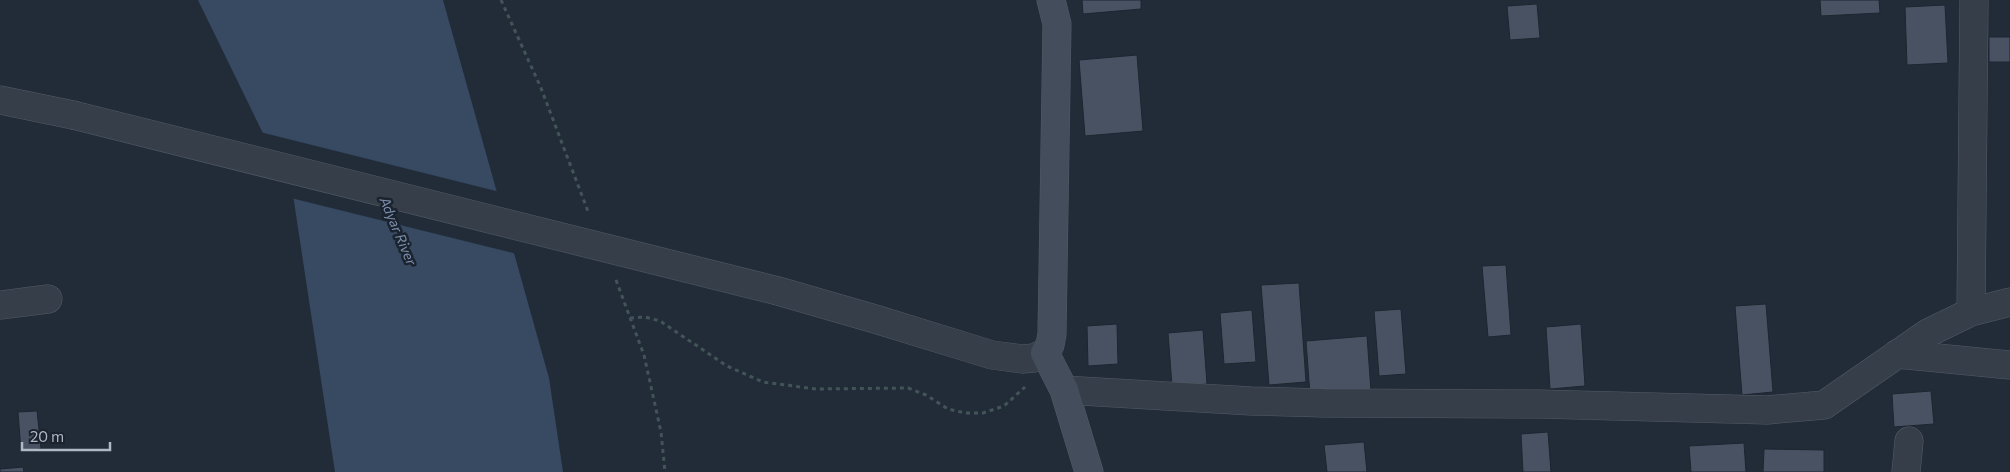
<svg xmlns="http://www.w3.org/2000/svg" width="2010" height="472" viewBox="0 0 2010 472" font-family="Commissioner,sans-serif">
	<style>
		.water { fill: #384962 }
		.pier { fill: #222c39 }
		.building { fill: #495263; stroke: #1d2530 }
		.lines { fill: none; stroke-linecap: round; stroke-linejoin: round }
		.street-casing { stroke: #545b67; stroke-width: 29 }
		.secondary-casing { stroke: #545b67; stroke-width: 29 }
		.path { stroke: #425457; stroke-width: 3; stroke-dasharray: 4 4; stroke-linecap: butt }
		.street { stroke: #363e49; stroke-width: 28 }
		.secondary { stroke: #444d5c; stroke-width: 28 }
		.street-bridge-casing { stroke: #545b67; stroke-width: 29; stroke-linecap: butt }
		.street-bridge { stroke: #363e49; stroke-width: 28 }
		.labels { text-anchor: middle; stroke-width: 5; stroke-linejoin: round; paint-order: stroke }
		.water-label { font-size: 14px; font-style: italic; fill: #7a8eac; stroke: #1b232e }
	</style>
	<rect width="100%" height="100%" fill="#222c39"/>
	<path class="water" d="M 198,0 L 443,0 L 549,378 L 563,472 L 335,472 L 293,195 Z"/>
	<path class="pier" d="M 260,132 L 500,192 L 517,254 L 291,198 Z"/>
	<path class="building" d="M 1082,0 L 1141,0 L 1141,9 L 1083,14 Z
		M 1820,0 L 1879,0 L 1880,13 L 1821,16 Z
		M 1537,4 L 1540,38 L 1510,40 L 1507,6 Z
		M 1945,5 L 1948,63 L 1907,65 L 1905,7 Z
		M 1989,37 L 2010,37 L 2010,62 L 1989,62 Z
		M 1137,55 L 1143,131 L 1085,136 L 1079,60 Z
		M 1506,265 L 1511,335 L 1488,337 L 1482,266 Z
		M 1299,283 L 1306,382 L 1269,385 L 1261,285 Z
		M 1766,304 L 1773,392 L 1742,395 L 1735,306 Z
		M 1401,309 L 1406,374 L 1379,376 L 1374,311 Z
		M 1252,310 L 1256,362 L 1224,364 L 1220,313 Z
		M 1117,324 L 1118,364 L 1088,366 L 1087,326 Z
		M 1581,324 L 1585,386 L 1550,389 L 1546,327 Z
		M 1203,330 L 1207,384 L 1172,386 L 1168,333 Z
		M 1367,336 L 1371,391 L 1310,395 L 1306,341 Z
		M 1931,391 L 1934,424 L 1894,427 L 1892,394 Z
		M 37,411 L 41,449 L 21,451 L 18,412 Z
		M 1548,432 L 1551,472 L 1523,472 L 1521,434 Z
		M 1364,442 L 1367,472 L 1327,472 L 1324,445 Z
		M 1744,443 L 1746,472 L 1691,472 L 1689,446 Z
		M 1764,449 L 1824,450 L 1824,472 L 1763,472 Z
		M 23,467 L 24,472 L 0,472 L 0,469 Z"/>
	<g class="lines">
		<defs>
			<path id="street" d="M 0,100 L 73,115
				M 778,291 L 875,319 L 992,355 L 1022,359 L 1034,358 L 1045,353
				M 0,305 L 48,299
				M 1971,312 L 1974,0
				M 1897,354 L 2010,365
				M 1064,390 L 1251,401 L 1324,403 L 1539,404 L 1767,410 L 1824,405 L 1928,333 L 1971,312 L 2010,302
				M 1906,472 L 1909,441"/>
			<path id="secondary" d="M 1051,0 L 1057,24 L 1052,334 L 1050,345 L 1045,353 L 1064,390 L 1089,472"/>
		</defs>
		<use href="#street" class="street-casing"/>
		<use href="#secondary" class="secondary-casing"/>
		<path class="path" d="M 501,0 L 541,88 L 589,214
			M 616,280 L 644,355 L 661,432 L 665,472
			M 630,318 L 645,317 L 660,321 L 727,366 L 763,382 L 816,389 L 908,388 L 926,395 L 948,409 L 965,413 L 983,413 L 1004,406 L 1025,387"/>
		<use href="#street" class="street"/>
		<use href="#secondary" class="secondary"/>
		<defs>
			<path id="street-bridge" d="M 73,115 L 778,291"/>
		</defs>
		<use href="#street-bridge" class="street-bridge-casing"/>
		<use href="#street-bridge" class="street-bridge"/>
	</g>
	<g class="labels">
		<g class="water-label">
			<text transform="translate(398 231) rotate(67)" y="5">Adyar River</text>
		</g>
	</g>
	<path d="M22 442v8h88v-8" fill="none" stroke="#b1b8c5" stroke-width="2.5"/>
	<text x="30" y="442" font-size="15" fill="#b1b8c5" stroke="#1b232e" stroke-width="4" paint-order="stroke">20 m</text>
</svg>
